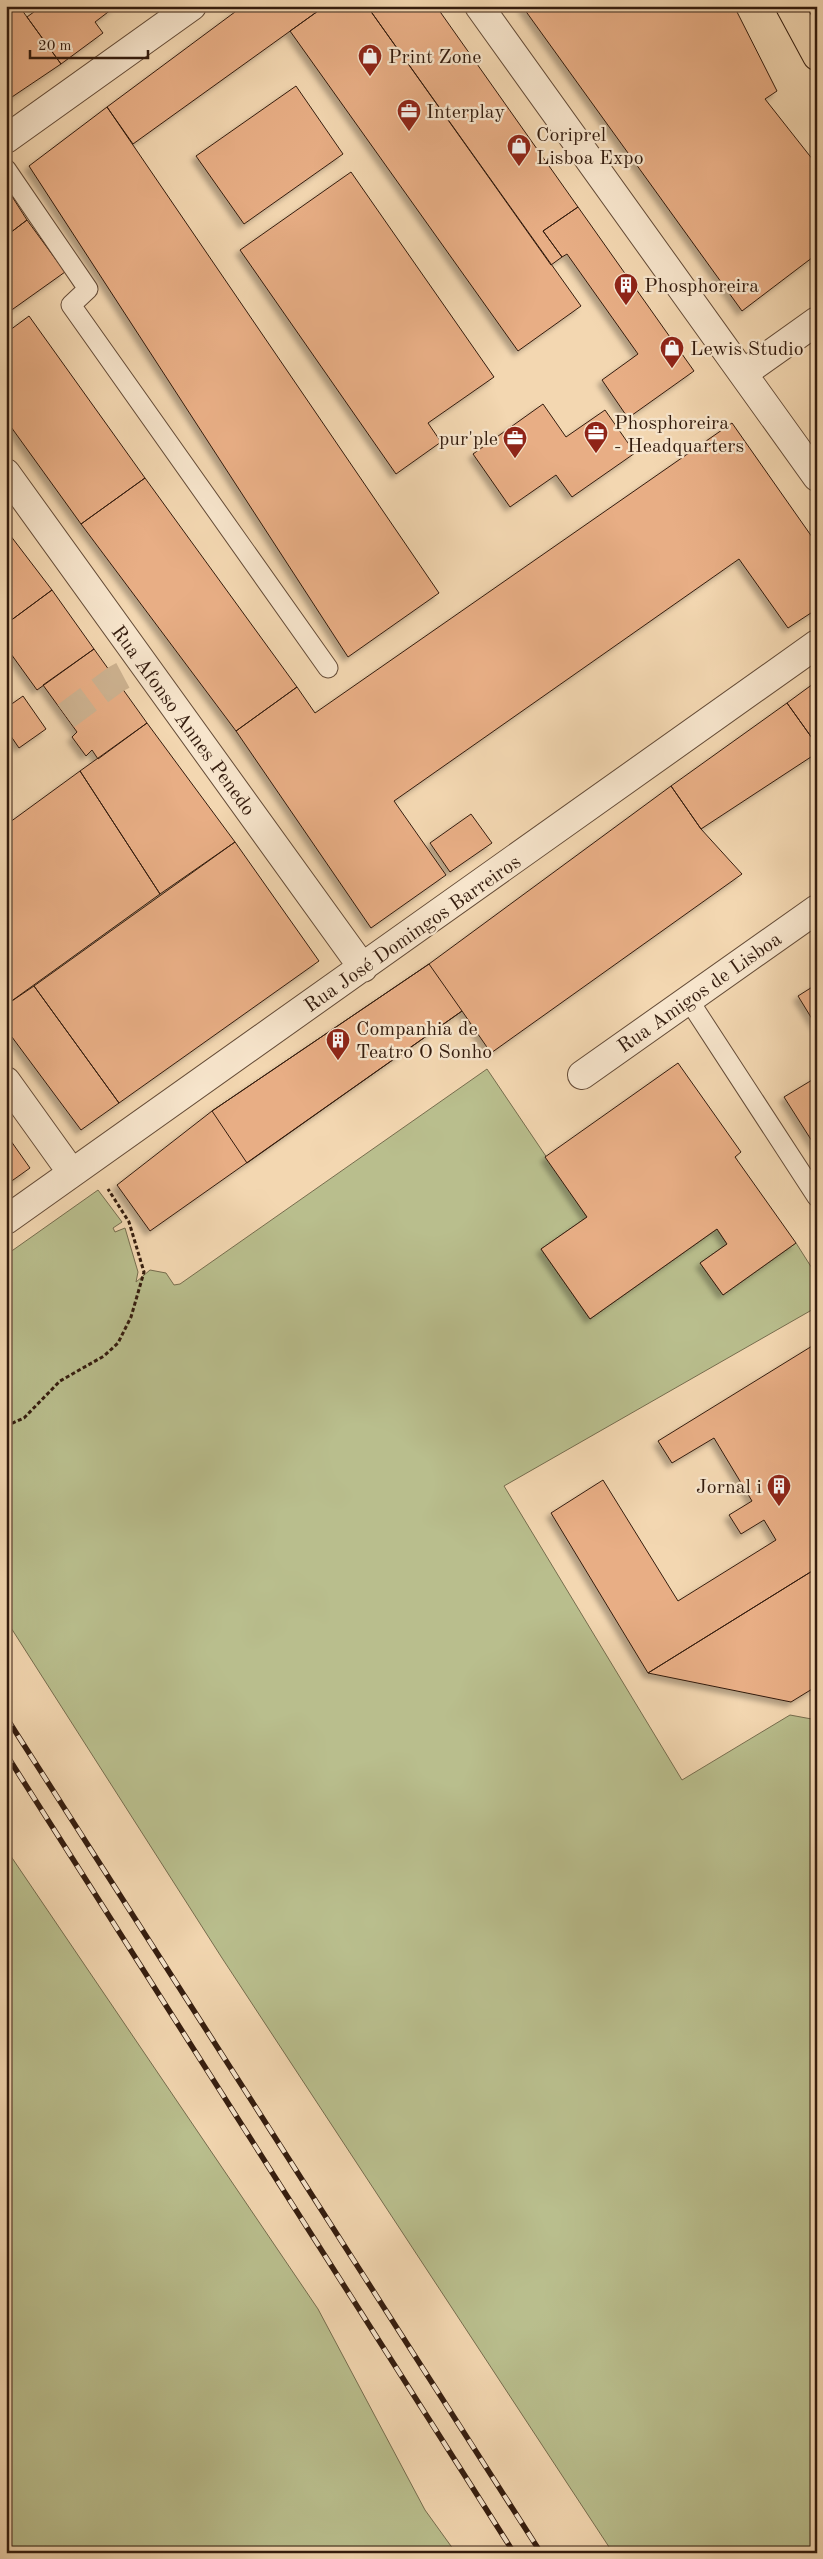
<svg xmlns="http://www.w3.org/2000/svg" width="823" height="2559" viewBox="0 0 823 2559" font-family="'Old Standard TT',serif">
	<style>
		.green { fill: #b9be8d; stroke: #766d4e }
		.building { fill: #e8ae85; stroke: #341c0e; filter: url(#shadow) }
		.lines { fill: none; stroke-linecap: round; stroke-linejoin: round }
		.street-tunnel { stroke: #cdb290; stroke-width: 28; stroke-dasharray: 28 14; stroke-linecap: butt }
		.lane-casing { stroke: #644b37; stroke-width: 21 }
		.street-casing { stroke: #644b37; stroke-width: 30 }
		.primary-casing { stroke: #341c0e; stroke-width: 30 }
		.path { stroke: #341c0e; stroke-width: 3; stroke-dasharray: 4 2.5; stroke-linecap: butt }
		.lane { stroke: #f7e5cc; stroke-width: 19 }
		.street { stroke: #f7e5cc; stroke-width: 28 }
		.primary { stroke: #f3d7b1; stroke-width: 28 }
		.rail-casing { stroke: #341c0e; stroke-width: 5.5 }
		.rail { stroke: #f7e5cc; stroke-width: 4; stroke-dasharray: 11; stroke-linecap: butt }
		.labels { text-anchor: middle; stroke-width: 4.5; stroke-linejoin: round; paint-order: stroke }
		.poi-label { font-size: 20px; fill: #341c0e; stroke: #f7e5cc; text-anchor: start }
		.street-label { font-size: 20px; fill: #341c0e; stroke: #f7e5cc }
	</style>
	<defs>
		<filter id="shadow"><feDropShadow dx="-4.5" dy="4.5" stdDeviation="2.5" flood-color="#0004"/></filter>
	</defs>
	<rect width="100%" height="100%" fill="#f3d7b1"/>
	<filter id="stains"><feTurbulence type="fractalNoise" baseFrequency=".004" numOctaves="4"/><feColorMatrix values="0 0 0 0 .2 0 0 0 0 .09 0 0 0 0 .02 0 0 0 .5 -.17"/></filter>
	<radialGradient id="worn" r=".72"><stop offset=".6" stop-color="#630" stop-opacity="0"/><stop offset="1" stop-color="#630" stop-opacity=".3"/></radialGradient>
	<path class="green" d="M 487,1069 L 587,1217 L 541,1249 L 590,1319 L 717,1229 L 727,1244 L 700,1263 L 723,1295 L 796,1243 L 817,1276 L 817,1307 L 504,1486 L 682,1780 L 790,1715 L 817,1720 L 817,2553 L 613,2553 L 222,1958 L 6,1620 L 6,1255 L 98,1190 L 122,1222 L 113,1228 L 115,1232 L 125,1228 L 138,1272 L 136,1282 L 150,1270 L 166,1273 L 174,1285 L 180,1284 Z
		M 6,1849 L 318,2309 L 425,2510 L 456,2553 L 6,2553 Z"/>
	<path class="building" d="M 19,6 L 61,64 L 6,101 L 6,14 Z
		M 42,6 L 116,6 L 95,22 L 103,33 L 61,64 L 27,17 Z
		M 243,6 L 325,6 L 133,144 L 107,107 Z
		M 325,6 L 367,6 L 581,306 L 518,351 L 290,31 Z
		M 367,6 L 436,6 L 578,207 L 543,231 L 562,257 L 551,265 Z
		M 522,6 L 734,6 L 777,91 L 765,99 L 817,165 L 817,254 L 742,311 Z
		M 296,86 L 343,154 L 244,224 L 196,156 Z
		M 107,107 L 439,593 L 348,657 L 29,166 Z
		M 351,172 L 494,377 L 428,423 L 441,442 L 396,474 L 240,250 Z
		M 6,187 L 27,220 L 6,236 Z
		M 578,207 L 694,371 L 628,418 L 602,380 L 638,354 L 567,254 L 562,257 L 543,231 Z
		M 27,220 L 65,272 L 6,314 L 6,236 Z
		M 29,316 L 145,478 L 81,524 L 6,420 L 6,333 Z
		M 543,404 L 566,437 L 605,410 L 635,453 L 572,497 L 556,475 L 510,507 L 473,454 Z
		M 732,423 L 817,544 L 817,609 L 788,628 L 739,559 L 394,801 L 446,875 L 371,928 L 236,731 L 297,687 L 315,713 Z
		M 145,478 L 297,687 L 236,731 L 81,524 Z
		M 10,535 L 52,590 L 6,624 L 6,537 Z
		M 52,590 L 94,649 L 37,690 L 6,647 L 6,624 Z
		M 94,649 L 147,723 L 98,759 L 92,750 L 86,756 L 72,737 L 77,732 L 43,685 Z
		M 817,681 L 817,745 L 787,703 Z
		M 23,696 L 46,729 L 19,748 L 6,729 L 6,708 Z
		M 787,703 L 817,745 L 817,753 L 701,829 L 671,786 Z
		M 147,723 L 235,842 L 160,894 L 80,771 Z
		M 80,771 L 160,894 L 6,1005 L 6,825 Z
		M 671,786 L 701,829 L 742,874 L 491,1053 L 462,1011 L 150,1231 L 117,1185 L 212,1111 L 429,964 Z
		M 471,814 L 492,843 L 450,872 L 430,843 Z
		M 235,842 L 319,961 L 119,1103 L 34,986 Z
		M 429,964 L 462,1011 L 247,1163 L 212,1111 Z
		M 817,984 L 817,1027 L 798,996 Z
		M 34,986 L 119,1103 L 81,1130 L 6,1029 L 6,1005 Z
		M 678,1063 L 741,1152 L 735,1157 L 796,1243 L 723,1295 L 700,1263 L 727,1244 L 717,1229 L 590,1319 L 541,1249 L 587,1217 L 545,1157 Z
		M 817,1077 L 817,1149 L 784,1097 Z
		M 6,1134 L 30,1168 L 6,1185 Z
		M 817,1343 L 817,1568 L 648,1673 L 551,1513 L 603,1480 L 678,1601 L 776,1540 L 764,1520 L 741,1534 L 729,1515 L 752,1501 L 714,1438 L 672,1463 L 658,1441 Z
		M 817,1568 L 817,1686 L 791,1702 L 648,1673 Z"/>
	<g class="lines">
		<path class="street-tunnel" d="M 66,716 L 116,679 L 144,664"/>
		<defs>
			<path id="lane" d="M 6,169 L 88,289 L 71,305 L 328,668
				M 688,999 L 817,1197"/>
			<path id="street" d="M 479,6 L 817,477
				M 6,139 L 192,6
				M 744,373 L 817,321
				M 6,473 L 363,968
				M 582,1075 L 817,909
				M 6,1081 L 72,1173
				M 6,1220 L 817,644"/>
			<path id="primary" d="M 790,6 L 817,56"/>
		</defs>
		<use href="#lane" class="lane-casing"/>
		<use href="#street" class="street-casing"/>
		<use href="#primary" class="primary-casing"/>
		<path class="path" d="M 6,1426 L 24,1418 L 60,1381 L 104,1356 L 118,1343 L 131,1317 L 144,1272 L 129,1222 L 108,1189"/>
		<use href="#lane" class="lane"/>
		<use href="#street" class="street"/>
		<use href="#primary" class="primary"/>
		<defs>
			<path id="rail" d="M 6,1717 L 541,2553
				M 6,1754 L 514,2553"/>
		</defs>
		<use href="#rail" class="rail-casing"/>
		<use href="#rail" class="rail"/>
	</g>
	<defs>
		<symbol id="shop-pin" viewBox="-11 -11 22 30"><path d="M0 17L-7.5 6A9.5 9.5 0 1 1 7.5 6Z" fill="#8f2418" stroke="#f7e5cc"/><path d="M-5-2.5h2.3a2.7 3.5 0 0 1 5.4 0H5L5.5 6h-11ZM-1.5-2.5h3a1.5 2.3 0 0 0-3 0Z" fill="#fff"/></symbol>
		<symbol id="office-pin" viewBox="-11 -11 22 30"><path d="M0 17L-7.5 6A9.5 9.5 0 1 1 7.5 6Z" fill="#8f2418" stroke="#f7e5cc"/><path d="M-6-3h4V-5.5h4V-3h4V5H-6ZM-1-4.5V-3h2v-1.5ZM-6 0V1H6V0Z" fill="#fff"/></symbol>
		<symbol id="building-pin" viewBox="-11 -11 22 30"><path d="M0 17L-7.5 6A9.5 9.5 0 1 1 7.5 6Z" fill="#8f2418" stroke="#f7e5cc"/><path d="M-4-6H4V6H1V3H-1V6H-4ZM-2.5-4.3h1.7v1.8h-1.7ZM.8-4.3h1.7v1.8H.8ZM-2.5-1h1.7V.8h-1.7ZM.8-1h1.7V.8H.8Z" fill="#fff"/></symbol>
	</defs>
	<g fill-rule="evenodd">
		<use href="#shop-pin" x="356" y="42" width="28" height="38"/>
		<use href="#office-pin" x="395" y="97" width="28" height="38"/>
		<use href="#shop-pin" x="505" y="132" width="28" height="38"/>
		<use href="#building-pin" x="612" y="271" width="28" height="38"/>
		<use href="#shop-pin" x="658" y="334" width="28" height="38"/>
		<use href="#office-pin" x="582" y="419" width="28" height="38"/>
		<use href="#office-pin" x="501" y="424" width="28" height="38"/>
		<use href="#building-pin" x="324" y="1026" width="28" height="38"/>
		<use href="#building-pin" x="765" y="1472" width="28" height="38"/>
	</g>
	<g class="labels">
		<g class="poi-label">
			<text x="388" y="63">Print Zone</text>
			<text x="426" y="118">Interplay</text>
			<text x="536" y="141">Coriprel<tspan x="536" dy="23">Lisboa Expo</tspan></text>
			<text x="644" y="292">Phosphoreira</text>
			<text x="690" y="355">Lewis Studio</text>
			<text x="614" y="429">Phosphoreira<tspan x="614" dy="23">- Headquarters</tspan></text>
			<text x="498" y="445" text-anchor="end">pur'ple</text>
			<text x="356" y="1035">Companhia de<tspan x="356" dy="23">Teatro O Sonho</tspan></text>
			<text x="762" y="1493" text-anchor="end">Jornal i</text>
		</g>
		<g class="street-label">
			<text transform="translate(184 720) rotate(54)" y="7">Rua Afonso Annes Penedo</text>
			<text transform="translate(412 933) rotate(-35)" y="7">Rua José Domingos Barreiros</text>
			<text transform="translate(699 992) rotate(-35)" y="7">Rua Amigos de Lisboa</text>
		</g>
	</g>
	<rect width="823" height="2559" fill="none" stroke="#f3d7b1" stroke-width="25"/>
	<rect x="8" y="8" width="808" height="2544" fill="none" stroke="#341c0e" stroke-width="2.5"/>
	<rect x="12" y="12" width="798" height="2534" fill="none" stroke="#341c0e"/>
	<path d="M30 50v8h118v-8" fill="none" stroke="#341c0e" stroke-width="2.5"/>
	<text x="38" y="50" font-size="15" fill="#341c0e" stroke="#f7e5cc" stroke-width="4" paint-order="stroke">20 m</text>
	<rect width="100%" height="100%" filter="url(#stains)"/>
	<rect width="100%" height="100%" fill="url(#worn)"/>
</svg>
